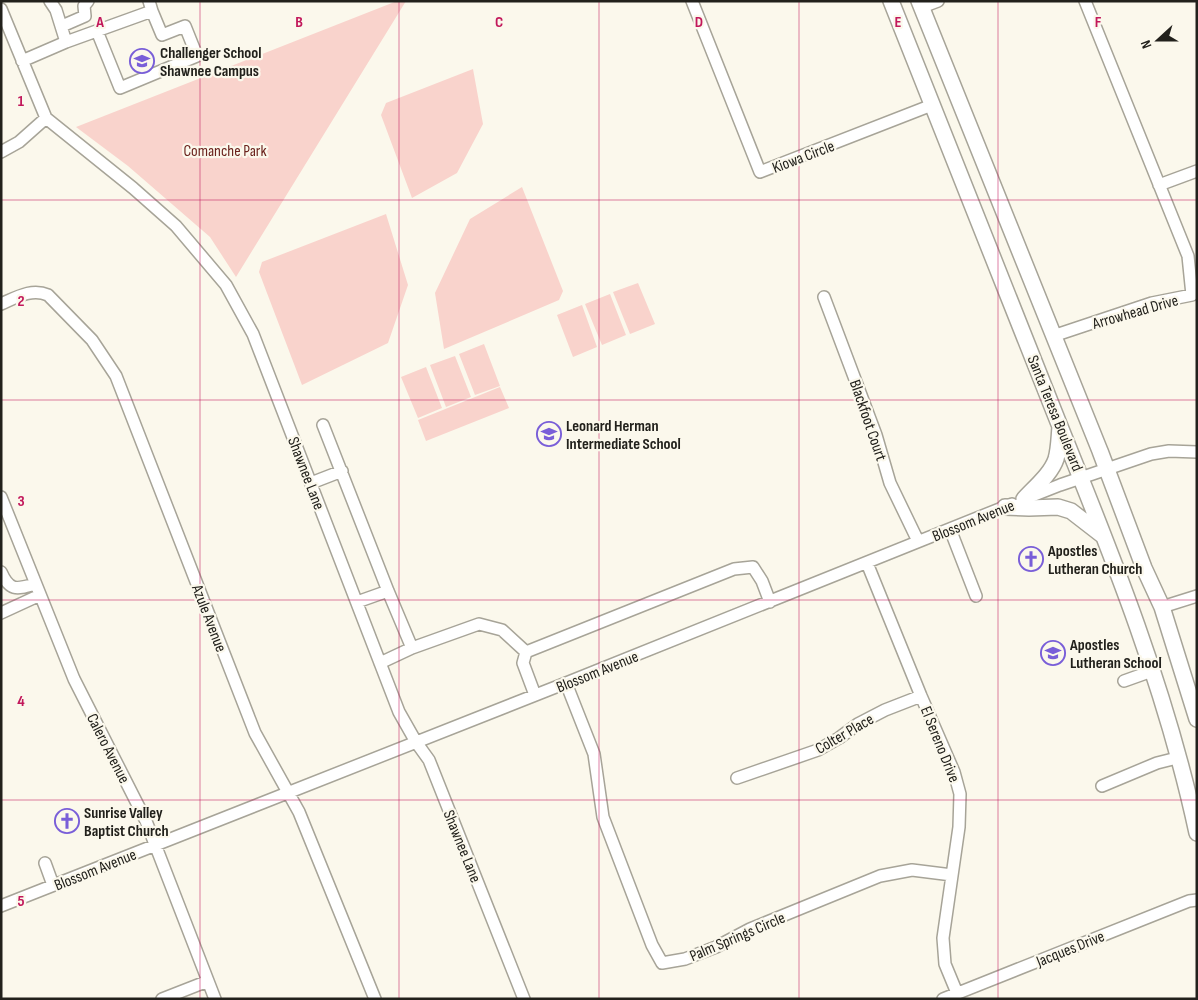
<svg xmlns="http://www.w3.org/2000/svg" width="1198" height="1000" viewBox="0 0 1198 1000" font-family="'Sofia Sans Condensed',sans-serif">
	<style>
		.green { fill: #f9d3cc }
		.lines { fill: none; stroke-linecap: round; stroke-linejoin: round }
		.minor-casing { stroke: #a7a498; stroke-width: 14 }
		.major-casing { stroke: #a7a498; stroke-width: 18 }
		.minor { stroke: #fff; stroke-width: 11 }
		.major { stroke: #fff; stroke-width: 15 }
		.grid { fill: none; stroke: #c2185b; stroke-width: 1; stroke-opacity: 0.55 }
		.labels { text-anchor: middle; stroke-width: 4.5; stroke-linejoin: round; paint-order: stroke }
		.poi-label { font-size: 16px; font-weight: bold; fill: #22211c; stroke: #fbf8ec; text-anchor: start }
		.park-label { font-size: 16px; fill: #6b231d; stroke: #fbf8ec }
		.street-label { font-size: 16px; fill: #22211c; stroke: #fbf8ec }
		.grid-label { font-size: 16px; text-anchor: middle; font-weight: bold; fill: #c2185b; stroke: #fbf8ec; stroke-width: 4.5; stroke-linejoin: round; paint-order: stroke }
	</style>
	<rect width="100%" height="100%" fill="#fbf8ec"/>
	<path class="green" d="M 397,1 L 406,1 L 236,277 L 210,237 L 128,166 L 76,127 Z
		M 473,69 L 483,124 L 457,173 L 412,198 L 381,115 L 386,103 Z
		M 522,187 L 563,291 L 559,300 L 444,349 L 435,293 L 470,219 Z
		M 386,214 L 408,285 L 388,343 L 302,385 L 259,272 L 262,262 Z
		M 638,283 L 655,324 L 630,334 L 613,292 Z
		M 610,294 L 626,335 L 602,345 L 585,304 Z
		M 582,305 L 597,347 L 573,357 L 557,315 Z
		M 484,344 L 500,386 L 475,395 L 459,354 Z
		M 455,356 L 471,397 L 446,407 L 430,365 Z
		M 426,367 L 442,408 L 418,418 L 401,377 Z
		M 500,387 L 509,408 L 426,441 L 418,420 Z"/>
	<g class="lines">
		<defs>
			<path id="minor" d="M 50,1 L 56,10 L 66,42
				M 692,1 L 760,172 L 932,105
				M 922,7 L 938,1
				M 1,9 L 46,118 L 133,188 L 176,226 L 226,285 L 253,334 L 399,712 L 416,742 L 429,760 L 524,999
				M 62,26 L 85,16 L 84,6 L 88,1
				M 97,31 L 120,88 L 197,56 L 185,26 L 162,35 L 152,11
				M 22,61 L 66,42 L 152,11 L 149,1
				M 1,152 L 19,142 L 46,118
				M 1159,185 L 1197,171
				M 824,297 L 876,435 L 890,483 L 918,541
				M 1,304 C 17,297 32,288 48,295 L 92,340 L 116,376 L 255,733 L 299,812 L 375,999
				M 1053,336 L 1152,303 L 1192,295 L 1188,256 L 1085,1
				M 323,425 L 388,591 L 412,648 L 479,624 L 502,630 L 526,652
				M 311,483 L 342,471
				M 1,497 L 74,679 L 146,821 L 215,999
				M 1027,498 L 1060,485 L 1151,454 L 1169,451 L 1197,452
				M 950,529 L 976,596
				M 867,563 L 921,696 L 954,772 L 960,794 L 959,827 L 943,938 L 945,964 L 957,993
				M 1,572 C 10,592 17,589 35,584
				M 357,602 L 388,591
				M 1162,607 L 1197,596
				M 1,613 L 40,595
				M 380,663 L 412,648
				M 1124,681 L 1152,671
				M 566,683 L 594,754 L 603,817 L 652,945 L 662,963 L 685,959 L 716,947 L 750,929 L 880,876 L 912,870 L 952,875
				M 535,695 L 523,663 L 526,652 L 734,569 L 753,567 L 762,581 L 770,602
				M 737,778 L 818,750 L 839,738 L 858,724 L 885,710 L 921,696
				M 1102,786 L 1157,763 L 1177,758
				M 45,863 L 53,885
				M 1,906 L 566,683 L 1012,504
				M 162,999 L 208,981
				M 943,999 L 1189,901 L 1197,900"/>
			<path id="major" d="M 891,1 C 947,142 1003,283 1059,424 C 1113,557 1167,692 1197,833
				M 919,1 L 1100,451 L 1144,568 L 1162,607 L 1197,719
				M 1024,499 C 1035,487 1051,474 1056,459 C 1059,449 1059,437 1060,427
				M 1005,507 L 1029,508 L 1058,507 L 1071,511 L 1102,535"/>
		</defs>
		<use href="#minor" class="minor-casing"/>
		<use href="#major" class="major-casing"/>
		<use href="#minor" class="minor"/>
		<use href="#major" class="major"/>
	</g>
	<path class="grid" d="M 200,1 L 200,999M 399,1 L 399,999M 599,1 L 599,999M 799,1 L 799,999M 998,1 L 998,999M 1,200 L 1197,200M 1,400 L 1197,400M 1,600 L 1197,600M 1,800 L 1197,800"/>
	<defs>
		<symbol id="school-ring" viewBox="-11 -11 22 22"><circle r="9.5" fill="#fbf8ec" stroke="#795ed8" stroke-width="1.5"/><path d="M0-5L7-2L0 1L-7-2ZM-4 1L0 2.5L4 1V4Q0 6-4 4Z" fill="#795ed8"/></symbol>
		<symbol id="church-ring" viewBox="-11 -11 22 22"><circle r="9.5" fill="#fbf8ec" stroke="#795ed8" stroke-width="1.5"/><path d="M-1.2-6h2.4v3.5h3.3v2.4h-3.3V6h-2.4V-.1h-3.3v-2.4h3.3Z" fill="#795ed8"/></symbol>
	</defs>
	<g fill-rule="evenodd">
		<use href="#school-ring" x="128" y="47" width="28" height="28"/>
		<use href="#school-ring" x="535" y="420" width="28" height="28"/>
		<use href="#church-ring" x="1017" y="545" width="28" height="28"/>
		<use href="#school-ring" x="1039" y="639" width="28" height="28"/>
		<use href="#church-ring" x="53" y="807" width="28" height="28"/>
	</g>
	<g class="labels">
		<g class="poi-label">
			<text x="160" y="58">Challenger School<tspan x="160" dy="18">Shawnee Campus</tspan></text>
			<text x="566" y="431">Leonard Herman<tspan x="566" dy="18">Intermediate School</tspan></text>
			<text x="1048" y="556">Apostles<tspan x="1048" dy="18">Lutheran Church</tspan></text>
			<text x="1070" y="650">Apostles<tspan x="1070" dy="18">Lutheran School</tspan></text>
			<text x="84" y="818">Sunrise Valley<tspan x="84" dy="18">Baptist Church</tspan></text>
		</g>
		<g class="park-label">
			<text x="225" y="156">Comanche Park</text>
		</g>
		<g class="street-label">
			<text transform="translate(803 156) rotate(-21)" y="6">Kiowa Circle</text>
			<text transform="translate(1135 311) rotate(-16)" y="6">Arrowhead Drive</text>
			<text transform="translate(1056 413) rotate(68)" y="6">Santa Teresa Boulevard</text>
			<text transform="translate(869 420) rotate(71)" y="6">Blackfoot Court</text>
			<text transform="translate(307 473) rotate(69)" y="6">Shawnee Lane</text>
			<text transform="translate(973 520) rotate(-22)" y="6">Blossom Avenue</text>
			<text transform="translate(210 618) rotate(69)" y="6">Azule Avenue</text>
			<text transform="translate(597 671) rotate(-22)" y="6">Blossom Avenue</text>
			<text transform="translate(844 733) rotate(-30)" y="6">Colter Place</text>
			<text transform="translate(941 744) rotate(68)" y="6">El Sereno Drive</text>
			<text transform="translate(109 748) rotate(63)" y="6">Calero Avenue</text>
			<text transform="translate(463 846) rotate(68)" y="6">Shawnee Lane</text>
			<text transform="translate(95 869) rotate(-22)" y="6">Blossom Avenue</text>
			<text transform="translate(737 936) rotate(-23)" y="6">Palm Springs Circle</text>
			<text transform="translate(1070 948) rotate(-22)" y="6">Jacques Drive</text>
		</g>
	</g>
	<g class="grid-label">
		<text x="100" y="27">A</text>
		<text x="299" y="27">B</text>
		<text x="499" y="27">C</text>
		<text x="699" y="27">D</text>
		<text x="898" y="27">E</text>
		<text x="1098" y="27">F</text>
		<text x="21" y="106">1</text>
		<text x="21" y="306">2</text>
		<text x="21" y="506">3</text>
		<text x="21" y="706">4</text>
		<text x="21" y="906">5</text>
	</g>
	<rect width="1198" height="1000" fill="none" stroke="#22211c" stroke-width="5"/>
	<g transform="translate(1158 40) rotate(249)" stroke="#fbf8ec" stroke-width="4" paint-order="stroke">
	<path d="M0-4L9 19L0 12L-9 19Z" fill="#22211c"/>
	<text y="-8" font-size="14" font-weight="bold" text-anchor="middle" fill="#22211c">N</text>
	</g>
</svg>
